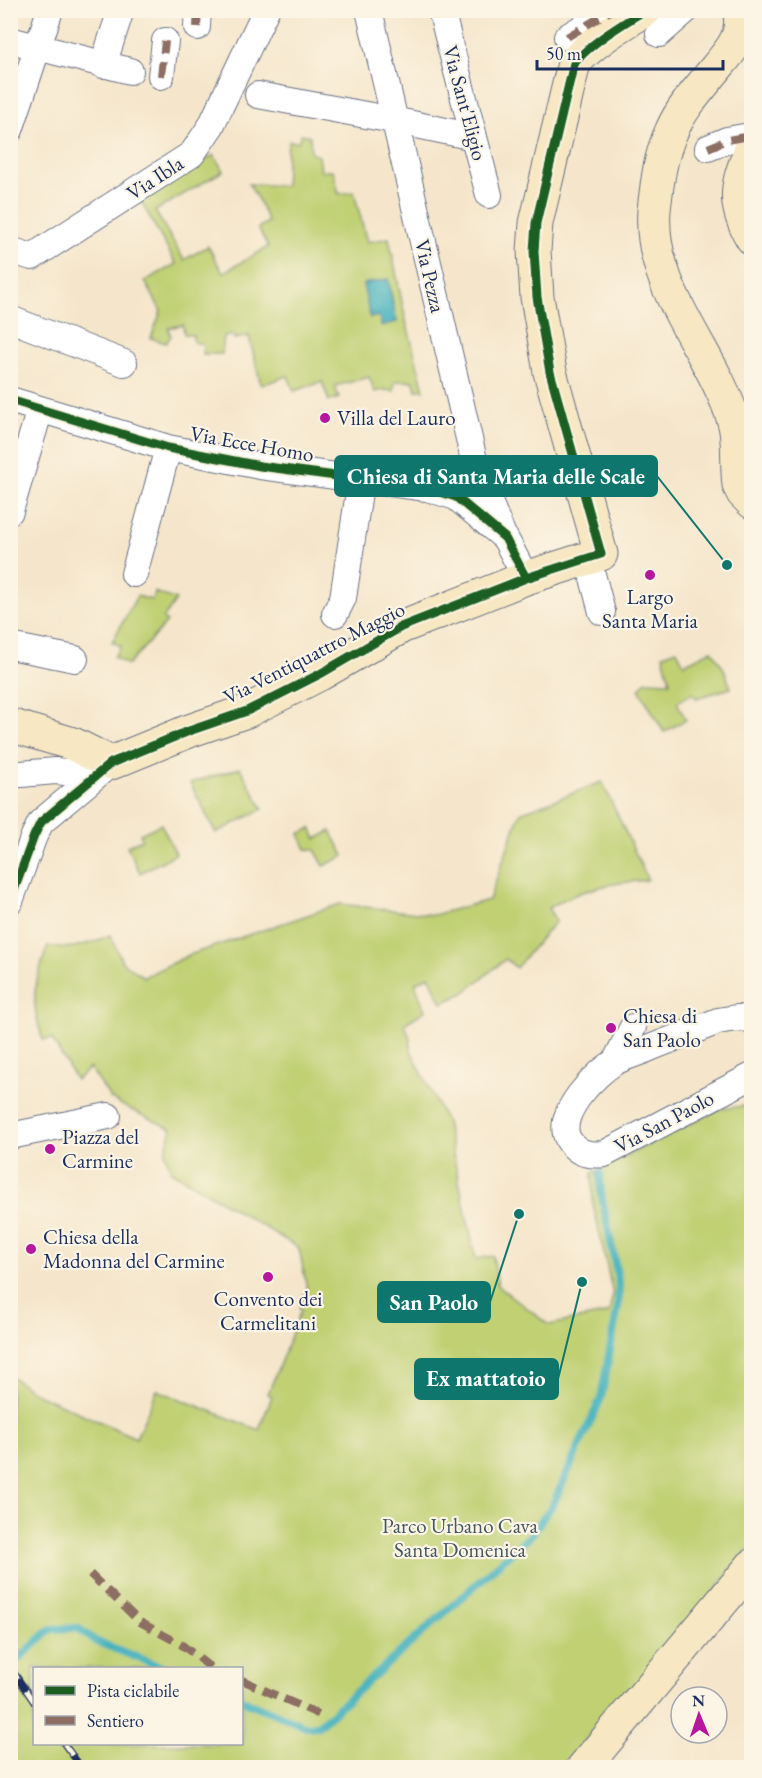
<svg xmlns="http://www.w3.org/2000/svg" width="762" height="1778" viewBox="0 0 762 1778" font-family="'EB Garamond',serif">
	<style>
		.green { fill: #c0d073; stroke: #6e8068; stroke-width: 1.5; fill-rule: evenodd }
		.water { fill: #41b0bb; stroke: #2e708c; stroke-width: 1.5 }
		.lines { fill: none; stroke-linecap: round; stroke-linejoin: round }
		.stream { stroke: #41b0bb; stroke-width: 8 }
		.street-casing { stroke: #676f84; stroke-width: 28 }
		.secondary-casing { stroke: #676f84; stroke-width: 35 }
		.street { stroke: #fff; stroke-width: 26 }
		.secondary { stroke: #f7e8c3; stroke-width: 33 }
		.rail-casing { stroke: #1b2f5e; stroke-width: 7 }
		.rail { stroke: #fcf5e5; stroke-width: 4.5; stroke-dasharray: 14; stroke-linecap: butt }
		.quiet { stroke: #8d6e63; stroke-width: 8; stroke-dasharray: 15 8; stroke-linecap: butt }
		.cycleway-casing { stroke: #fcf5e5; stroke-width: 13 }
		.cycleway { stroke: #1b5e20; stroke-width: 9 }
		.poi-dot { fill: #b5179e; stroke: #fcf5e5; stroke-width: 2 }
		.labels { text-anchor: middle; stroke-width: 4.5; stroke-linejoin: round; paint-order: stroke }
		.street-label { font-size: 21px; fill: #1b2f5e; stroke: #fcf5e5 }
		.poi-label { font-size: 21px; fill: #1b2f5e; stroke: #fcf5e5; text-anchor: start }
		.park-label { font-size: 21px; fill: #445763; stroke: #fcf5e5 }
		.leader { fill: none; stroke: #0f766e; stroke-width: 2 }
		.callout-dot { fill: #0f766e; stroke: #fcf5e5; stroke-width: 2 }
		.callout { fill: #0f766e; stroke: #0f766e; stroke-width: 2 }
		.callout-label { font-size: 22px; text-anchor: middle; font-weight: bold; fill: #fff }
	</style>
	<rect width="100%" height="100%" fill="#fcf5e5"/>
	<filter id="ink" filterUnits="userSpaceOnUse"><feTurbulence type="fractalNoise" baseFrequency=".0167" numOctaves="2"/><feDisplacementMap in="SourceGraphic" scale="12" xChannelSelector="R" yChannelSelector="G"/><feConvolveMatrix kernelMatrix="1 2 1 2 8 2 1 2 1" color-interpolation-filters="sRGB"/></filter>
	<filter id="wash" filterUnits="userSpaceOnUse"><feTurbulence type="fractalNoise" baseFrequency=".008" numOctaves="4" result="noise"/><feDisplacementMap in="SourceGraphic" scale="24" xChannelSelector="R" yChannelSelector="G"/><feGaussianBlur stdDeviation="1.35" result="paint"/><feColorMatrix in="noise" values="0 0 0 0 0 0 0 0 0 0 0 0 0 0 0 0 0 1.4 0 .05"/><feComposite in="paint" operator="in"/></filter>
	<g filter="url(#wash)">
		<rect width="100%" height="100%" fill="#f5e6cb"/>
		<path class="green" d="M 301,134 L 310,136 L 311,153 L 319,156 L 321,171 L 333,170 L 339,194 L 354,192 L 367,242 L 389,238 L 405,317 L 424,390 L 416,390 L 414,381 L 395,381 L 394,391 L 384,390 L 375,392 L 369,377 L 335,386 L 339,398 L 329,401 L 322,382 L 294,391 L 288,376 L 261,385 L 249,336 L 234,339 L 233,335 L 224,337 L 222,354 L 203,354 L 203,344 L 193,342 L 193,335 L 184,334 L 183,325 L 168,328 L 171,336 L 166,343 L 151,338 L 161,311 L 145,281 L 176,264 L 139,198 L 214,155 L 223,171 L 155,211 L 184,260 L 208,246 L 223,273 L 268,247 L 258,228 L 268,222 L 261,205 L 249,184 L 285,186 L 287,149 L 289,141 L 298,142 Z
			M 155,592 L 176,600 L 163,619 L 167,622 L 128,665 L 114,657 L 121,646 L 112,642 L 137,596 L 152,600 Z
			M 677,650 L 684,664 L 712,650 L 724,669 L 731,688 L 696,698 L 693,693 L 677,702 L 686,720 L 664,732 L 639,689 L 646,681 L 670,682 L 663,655 Z
			M 240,768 L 263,809 L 216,833 L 190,783 Z
			M 602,782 L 648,880 C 613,882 578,890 548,908 L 556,921 L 516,968 L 506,959 L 462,994 L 442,1003 L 429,976 L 415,983 L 425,1011 L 404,1024 L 410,1038 L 411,1051 L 446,1122 L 476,1259 L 493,1256 L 498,1286 L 549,1325 L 609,1313 L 613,1294 L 593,1204 L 592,1173 L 720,1109 L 751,1105 L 751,1546 L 659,1659 L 561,1767 L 11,1767 L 10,1376 L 35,1393 L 136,1438 L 157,1390 L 259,1430 L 272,1396 L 268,1394 L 301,1310 L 299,1308 L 307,1289 L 299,1248 L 171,1171 L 165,1152 L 172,1129 L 129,1109 L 111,1099 L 90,1068 L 76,1080 L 52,1039 L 43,1040 C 29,999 34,986 48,946 C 70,951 90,944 110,935 L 123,963 L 144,977 L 189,955 L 340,904 L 434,915 L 489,900 L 520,813 ZM 34,1668 L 242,1668 L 242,1744 L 34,1744 Z
			M 161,824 L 176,854 L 140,873 L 127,846 L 142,839 L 140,834 Z
			M 311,828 L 316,839 L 331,831 L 344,856 L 324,866 L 315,850 L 306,849 L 299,834 Z"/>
		<path class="water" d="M 388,279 L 397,322 L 381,326 L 379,316 L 370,318 L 363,284 Z"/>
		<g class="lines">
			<path class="stream" d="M 10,1662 L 16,1661 L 51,1629 L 78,1628 L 95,1641 L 164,1668
				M 242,1700 L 307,1727 L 318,1726 L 531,1535 L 553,1504 L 601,1398 L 618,1307 L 619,1284 L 601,1193 L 600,1173"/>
		</g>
	</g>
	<g filter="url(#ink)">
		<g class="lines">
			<defs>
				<path id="street" d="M 369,10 L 477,473 L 502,533
					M 441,10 L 489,195
					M 197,27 L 198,10
					M 659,34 L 686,10
					M 567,37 L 612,10
					M 10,40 L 130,71
					M 103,65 L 121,10
					M 161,76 L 165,41
					M 258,95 L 393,120 L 474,137
					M 10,130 L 50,10
					M 708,148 L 727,140 L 744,137
					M 10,250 L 32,257 L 192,154 L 211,126 L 266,10
					M 10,319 L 124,363
					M 10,400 L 168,448 L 260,466 L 427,488 L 456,497 L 505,538 L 526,578
					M 10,511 L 40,409
					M 588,559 L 602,612
					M 134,574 L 168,448
					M 335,614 L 343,598 L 361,479
					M 10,646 L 75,659
					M 10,775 L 55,771 L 95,775
					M 10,901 L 34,836 L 41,822 L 111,763
					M 752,1019 L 736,1018 L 718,1021 C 694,1031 669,1040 645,1050 C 635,1054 624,1057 615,1062 C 595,1074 555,1114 568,1139 C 576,1153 589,1156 604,1154 L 752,1076
					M 615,1062 L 633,1027
					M 10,1136 L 108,1116"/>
				<path id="secondary" d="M 739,10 C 741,17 741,26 739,33 C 736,46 725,57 717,67 C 701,87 682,107 672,130 C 660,155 657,184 654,210 C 648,289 712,350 734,421 C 740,441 736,464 739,485 L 743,493 L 752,502
					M 752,147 C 737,183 731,202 752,238
					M 10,725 L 73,744 L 111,763 L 189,731 L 247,711 L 320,674 L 401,627 L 526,578 L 601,554 L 550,372 L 537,297 L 534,251 L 536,223 L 574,63 C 593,41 620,26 645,10
					M 583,1768 L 752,1566"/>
			</defs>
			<use href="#street" class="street-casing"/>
			<use href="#secondary" class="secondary-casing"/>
			<use href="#street" class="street"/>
			<use href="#secondary" class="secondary"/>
			<defs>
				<path id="rail" d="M 10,1667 L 34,1702
					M 64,1744 L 82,1768"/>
			</defs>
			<use href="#rail" class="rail-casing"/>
			<use href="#rail" class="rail"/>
			<path class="quiet" d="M 197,27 L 198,10
				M 567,37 L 612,10
				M 161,76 L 165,41
				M 708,148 L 727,140 L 744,137
				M 90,1574 L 140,1622 L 182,1645 L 211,1668
				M 242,1680 L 320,1715"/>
			<defs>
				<path id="cycleway" d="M 10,400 L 168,448 L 260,466 L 427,488 L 456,497 L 505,538 L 526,578
					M 10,901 L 34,836 L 41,822 L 111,763 L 189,731 L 247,711 L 320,674 L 401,627 L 526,578 L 601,554 L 550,372 L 537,297 L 534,251 L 536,223 L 574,63 C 593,41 620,26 645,10"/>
			</defs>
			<use href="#cycleway" class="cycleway-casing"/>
			<use href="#cycleway" class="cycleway"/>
		</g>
	</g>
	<g class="poi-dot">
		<circle cx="325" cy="418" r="6"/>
		<circle cx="650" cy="575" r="6"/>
		<circle cx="611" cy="1028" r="6"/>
		<circle cx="50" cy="1149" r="6"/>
		<circle cx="31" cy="1249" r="6"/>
		<circle cx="268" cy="1277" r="6"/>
	</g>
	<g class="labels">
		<g class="street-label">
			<text transform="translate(465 103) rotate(75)" y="7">Via Sant'Eligio</text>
			<text transform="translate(155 178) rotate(-33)" y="7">Via Ibla</text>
			<text transform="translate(430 276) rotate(77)" y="7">Via Pezza</text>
			<text transform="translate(252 444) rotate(10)" y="7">Via Ecce Homo</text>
			<text transform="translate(314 653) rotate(-27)" y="7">Via Ventiquattro Maggio</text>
			<text transform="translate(664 1122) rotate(-28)" y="7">Via San Paolo</text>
		</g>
		<g class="poi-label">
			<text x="337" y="425">Villa del Lauro</text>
			<text x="650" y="604" text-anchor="middle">Largo<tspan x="650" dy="24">Santa Maria</tspan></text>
			<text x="623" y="1023">Chiesa di<tspan x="623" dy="24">San Paolo</tspan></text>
			<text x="62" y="1144">Piazza del<tspan x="62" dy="24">Carmine</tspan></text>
			<text x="43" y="1244">Chiesa della<tspan x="43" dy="24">Madonna del Carmine</tspan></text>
			<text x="268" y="1306" text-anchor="middle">Convento dei<tspan x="268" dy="24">Carmelitani</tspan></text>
		</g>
		<g class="park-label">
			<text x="460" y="1533">Parco Urbano Cava<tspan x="460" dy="24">Santa Domenica</tspan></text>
		</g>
	</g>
	<path class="leader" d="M727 565L657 476M519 1214L490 1302M582 1282L558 1379"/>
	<g class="callout-dot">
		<circle cx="727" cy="565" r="6"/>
		<circle cx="519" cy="1214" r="6"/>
		<circle cx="582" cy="1282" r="6"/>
	</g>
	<g class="callout">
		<rect x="335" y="456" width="322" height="40" rx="6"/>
		<rect x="378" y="1282" width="112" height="40" rx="6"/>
		<rect x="415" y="1359" width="143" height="40" rx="6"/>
	</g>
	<g class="callout-label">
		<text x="496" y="484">Chiesa di Santa Maria delle Scale</text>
		<text x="434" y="1310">San Paolo</text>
		<text x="486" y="1386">Ex mattatoio</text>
	</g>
	<rect width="762" height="1778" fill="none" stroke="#fcf5e5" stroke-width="36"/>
	<rect x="33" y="1667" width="210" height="78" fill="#fcf5e5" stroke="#a2a6af" stroke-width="1.5"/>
	<rect x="45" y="1686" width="30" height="9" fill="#1b5e20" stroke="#a2a6af" stroke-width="1.5"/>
	<text x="87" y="1697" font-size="18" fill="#1b2f5e">Pista ciclabile</text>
	<rect x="45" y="1716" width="30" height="9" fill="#8d6e63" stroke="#a2a6af" stroke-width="1.5"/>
	<text x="87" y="1727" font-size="18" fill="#1b2f5e">Sentiero</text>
	<g transform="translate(699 1715) rotate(358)"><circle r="28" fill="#fcf5e5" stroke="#a2a6af" stroke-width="1.5"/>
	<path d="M0-4.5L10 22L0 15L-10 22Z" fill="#b5179e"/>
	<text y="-9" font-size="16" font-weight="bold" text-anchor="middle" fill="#1b2f5e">N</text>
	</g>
	<path d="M537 60v9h186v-9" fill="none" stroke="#1b2f5e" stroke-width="3"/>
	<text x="546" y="60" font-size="18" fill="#1b2f5e" stroke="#fcf5e5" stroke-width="4.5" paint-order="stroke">50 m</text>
</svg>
